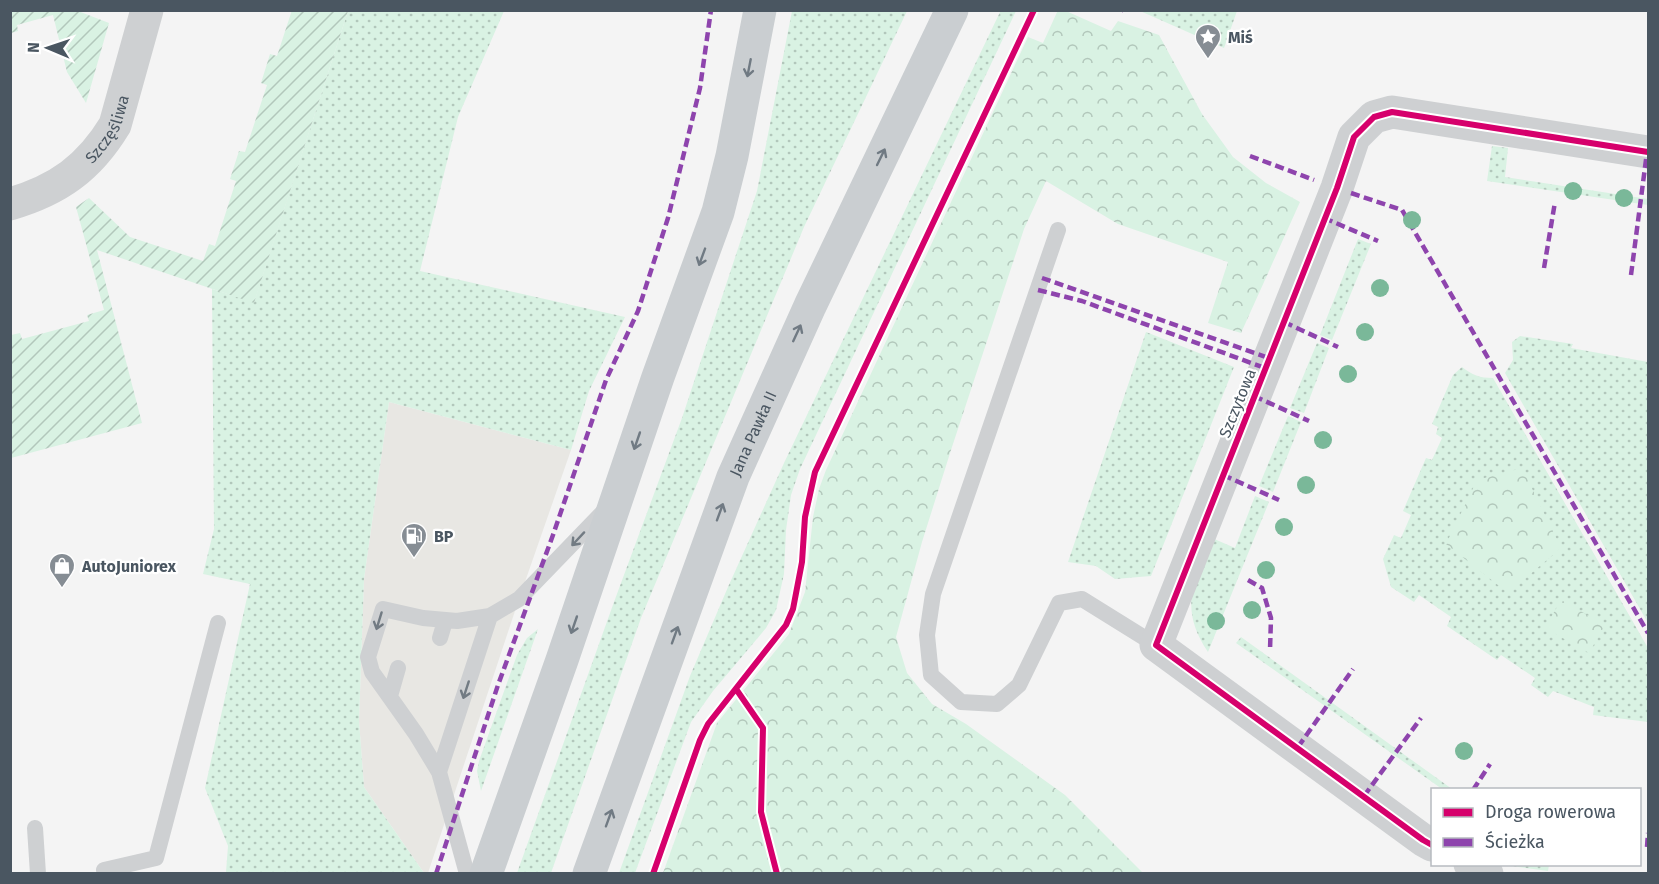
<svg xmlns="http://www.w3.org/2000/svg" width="1659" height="884" viewBox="0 0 1659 884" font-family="'Fira Sans',sans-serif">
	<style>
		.commercial { fill: #e8e7e3 }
		.grass { fill: url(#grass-dots) }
		.forest { fill: url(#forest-crowns) }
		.garden { fill: url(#garden-furrows) }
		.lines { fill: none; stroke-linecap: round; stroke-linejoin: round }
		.service { stroke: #ced0d2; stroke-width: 16 }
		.minor { stroke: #ced0d2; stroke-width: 33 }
		.primary { stroke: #caced1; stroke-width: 33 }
		.quiet { stroke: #8e44ad; stroke-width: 4.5; stroke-dasharray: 9 4.5; stroke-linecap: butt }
		.cycleway-casing { stroke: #fff; stroke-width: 10 }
		.cycleway { stroke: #d6006c; stroke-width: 6 }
		.tree { fill: #7ab899 }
		.oneway { stroke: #707a83 }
		.oneway2 { stroke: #727b83 }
		.labels { text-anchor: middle; stroke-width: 4.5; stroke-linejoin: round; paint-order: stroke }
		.poi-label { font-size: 16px; font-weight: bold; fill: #4a5661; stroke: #fff; text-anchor: start }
		.street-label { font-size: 16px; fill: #4a5661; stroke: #fff }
	</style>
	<defs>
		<pattern id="grass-dots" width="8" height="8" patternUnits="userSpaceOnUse" patternTransform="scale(1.5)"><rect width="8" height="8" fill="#d9f2e3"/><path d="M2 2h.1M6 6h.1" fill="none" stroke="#b2c7bb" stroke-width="1.8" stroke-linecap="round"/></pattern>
		<pattern id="forest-crowns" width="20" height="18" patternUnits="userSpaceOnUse" patternTransform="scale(1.5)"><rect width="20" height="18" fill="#d9f2e3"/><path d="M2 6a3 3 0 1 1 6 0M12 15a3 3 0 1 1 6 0" fill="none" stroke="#b2c7bb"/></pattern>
		<pattern id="garden-furrows" width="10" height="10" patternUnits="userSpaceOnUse" patternTransform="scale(1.5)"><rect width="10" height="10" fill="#d9f2e3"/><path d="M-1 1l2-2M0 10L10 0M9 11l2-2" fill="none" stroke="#b2c7bb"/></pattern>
	</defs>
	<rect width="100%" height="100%" fill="#f4f4f4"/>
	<path class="commercial" d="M 389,402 L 571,450 L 519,599 L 428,873 L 424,873 L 364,787 L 359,721 L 364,579 Z"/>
	<path class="grass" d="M 1001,10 L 1016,11 L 800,469 L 791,495 L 786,530 L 784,574 L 776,610 L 766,628 L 713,691 L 691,722 L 635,873 L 619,873 L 690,676 L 728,587 L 784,463 Z
		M 348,11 L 504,11 L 458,117 L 420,271 L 625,317 L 589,391 L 571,450 L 389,402 L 364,579 L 359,721 L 364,787 L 424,873 L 224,873 L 226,872 L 228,846 L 205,788 L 250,584 L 203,574 L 214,529 L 212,289 L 254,302 Z
		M 792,11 L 907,11 L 804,227 L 641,618 L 551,873 L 517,873 L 614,602 L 682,418 L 757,191 Z
		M 1140,11 L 1237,11 L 1224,48 Z
		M 1492,146 L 1508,148 L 1505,177 L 1648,199 L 1648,205 L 1487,181 Z
		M 1358,239 L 1371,244 L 1332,340 L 1320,335 Z
		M 1146,332 L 1234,367 L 1151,576 L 1115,579 L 1096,566 L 1068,562 Z
		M 1520,336 L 1573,344 L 1571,348 L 1648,362 L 1648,623 L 1505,373 L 1513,360 L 1512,342 Z
		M 1317,343 L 1329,348 L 1304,413 L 1290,408 Z
		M 1462,367 C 1472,375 1480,378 1493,378 L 1648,648 L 1648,722 L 1593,715 L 1594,707 L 1553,691 L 1548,697 L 1531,685 L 1535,678 L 1501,655 L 1497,660 L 1447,626 L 1451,617 L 1419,595 L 1414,602 L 1391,587 L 1383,559 L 1394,535 L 1401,538 L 1411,515 L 1403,511 L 1426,458 L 1432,460 L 1442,438 L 1436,434 L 1438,427 L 1432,424 L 1453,375 Z
		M 1288,416 L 1301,422 L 1273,492 L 1259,486 Z
		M 1255,496 L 1269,502 L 1208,652 C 1178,607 1194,583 1212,538 L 1235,548 Z
		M 538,629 L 481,791 L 477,771 L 479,761 L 517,655 L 527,638 Z
		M 1241,637 L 1452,789 L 1442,789 L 1236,643 Z
		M 1504,865 L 1549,865 L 1548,871 Z"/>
	<path class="forest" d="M 1058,10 L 1066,11 L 1111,31 L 1118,21 L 1159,35 L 1202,114 L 1233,157 L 1266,183 L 1300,202 L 1241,333 L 1208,323 L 1228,262 L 1118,224 L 1046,181 L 1024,229 L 951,450 L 922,542 L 896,637 L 907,673 L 932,704 L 966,724 L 1065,795 L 1143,873 L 663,873 L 717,723 L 789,634 L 805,592 L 813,517 L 819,489 L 826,470 L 1028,37 L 1043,43 Z
		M 1522,468 L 1561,548 L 1508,593 L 1446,544 L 1477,480 Z
		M 1561,600 L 1605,625 L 1589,653 L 1545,628 Z"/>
	<path class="garden" d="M 11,10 L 78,11 L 109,23 L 86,103 L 67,72 L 53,15 L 17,25 L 18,31 L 11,33 Z
		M 292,10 L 348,11 L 254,303 L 97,250 L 142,423 L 11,458 L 11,335 L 20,333 L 22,339 L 89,321 L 87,315 L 104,310 L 76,207 L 89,198 L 130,237 L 203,261 L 209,244 L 215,246 L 236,181 L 230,179 L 239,151 L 245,152 L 267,85 L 261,83 L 270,54 L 277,56 Z"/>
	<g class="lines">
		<path class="service" d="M 1058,230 L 933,594 L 927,635 L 931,675 L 961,702 L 997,704 L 1019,685 L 1059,603 L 1082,599 L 1156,645
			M 440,638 L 445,621
			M 390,696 L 398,668
			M 439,772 L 416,734 L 372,672 L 368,657 L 383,609 L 423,618 L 457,621 L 490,616
			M 35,828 L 38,874
			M 104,870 L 156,858 L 218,623
			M 467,874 L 439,772 L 490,616 L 519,599 L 605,510"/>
		<g class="minor">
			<path id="s1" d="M 10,204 C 58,190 89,168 115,125 L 147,10"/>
			<path d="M 1432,845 L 1423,840 L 1156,645 L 1337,188 L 1354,137 L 1374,117 L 1392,112 L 1648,152"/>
			<path d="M 1470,864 L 1487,874"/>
		</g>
		<g class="primary">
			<path d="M 486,874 L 562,660 L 658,377 L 718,212 L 732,156 L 760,10"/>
			<path id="s2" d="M 589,874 L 733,477 L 810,306 L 952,10"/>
		</g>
		<path class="quiet" d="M 1123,10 L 1124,11
			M 1250,156 L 1314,180
			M 1351,193 L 1402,210 L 1648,633
			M 1324,218 L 1378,241
			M 1544,268 L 1555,202
			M 1631,275 L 1647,152
			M 1042,278 L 1269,358
			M 1038,290 L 1082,301 L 1265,368
			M 1284,322 L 1338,347
			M 1254,396 L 1309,421
			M 1223,475 L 1279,500
			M 1248,580 L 1262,588 L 1271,618 L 1270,650
			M 1298,747 L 1353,669
			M 1473,790 L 1490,764
			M 1364,796 L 1421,718
			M 1647,847 L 1648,833
			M 436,874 L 498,685 L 553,535 L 606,380 L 638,311 L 668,218 L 700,88 L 711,10"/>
		<defs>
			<path id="cycleway" d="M 736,689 L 763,728 L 761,812 L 777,874
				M 1432,845 L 1423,840 L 1156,645 L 1337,188 L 1354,137 L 1374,117 L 1392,112 L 1648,152
				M 653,874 L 700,740 L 708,724 L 786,625 L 793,609 L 802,562 L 805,517 L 815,472 L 1034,10"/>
		</defs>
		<use href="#cycleway" class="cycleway-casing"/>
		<use href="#cycleway" class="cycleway"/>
	</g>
	<g class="tree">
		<circle cx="1573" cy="191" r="9"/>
		<circle cx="1624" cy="198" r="9"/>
		<circle cx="1412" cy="220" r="9"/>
		<circle cx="1380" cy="288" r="9"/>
		<circle cx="1365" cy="332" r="9"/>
		<circle cx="1348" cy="374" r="9"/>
		<circle cx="1323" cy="440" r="9"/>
		<circle cx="1306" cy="485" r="9"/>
		<circle cx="1284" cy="527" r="9"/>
		<circle cx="1266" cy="570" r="9"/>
		<circle cx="1252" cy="610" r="9"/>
		<circle cx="1216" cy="621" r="9"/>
		<circle cx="1464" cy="751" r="9"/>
	</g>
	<defs><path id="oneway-shaft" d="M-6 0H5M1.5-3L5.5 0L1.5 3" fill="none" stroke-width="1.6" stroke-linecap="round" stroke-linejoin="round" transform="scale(1.5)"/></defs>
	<g class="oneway">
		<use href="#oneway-shaft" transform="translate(749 68) rotate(101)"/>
		<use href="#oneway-shaft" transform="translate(881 157) rotate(-64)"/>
		<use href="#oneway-shaft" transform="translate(702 257) rotate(110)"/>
		<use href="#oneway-shaft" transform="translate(797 333) rotate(-65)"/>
		<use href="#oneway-shaft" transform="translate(637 441) rotate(109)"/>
		<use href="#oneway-shaft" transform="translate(720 512) rotate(-70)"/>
		<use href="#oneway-shaft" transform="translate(574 625) rotate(109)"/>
		<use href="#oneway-shaft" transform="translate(675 635) rotate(-70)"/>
		<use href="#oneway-shaft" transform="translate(609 818) rotate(-70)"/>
	</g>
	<g class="oneway2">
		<use href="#oneway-shaft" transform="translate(578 539) rotate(133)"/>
		<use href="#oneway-shaft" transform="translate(379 621) rotate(107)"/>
		<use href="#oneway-shaft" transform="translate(466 690) rotate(108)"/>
	</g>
	<defs>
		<symbol id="sight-pin" viewBox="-11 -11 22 30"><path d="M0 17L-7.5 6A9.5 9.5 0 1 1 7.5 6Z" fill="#868d94" stroke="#fff"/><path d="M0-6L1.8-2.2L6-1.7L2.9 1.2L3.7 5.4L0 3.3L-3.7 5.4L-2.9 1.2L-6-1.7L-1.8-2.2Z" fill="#fff"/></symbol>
		<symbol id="fuel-pin" viewBox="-11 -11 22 30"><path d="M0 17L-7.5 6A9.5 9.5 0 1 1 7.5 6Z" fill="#868d94" stroke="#fff"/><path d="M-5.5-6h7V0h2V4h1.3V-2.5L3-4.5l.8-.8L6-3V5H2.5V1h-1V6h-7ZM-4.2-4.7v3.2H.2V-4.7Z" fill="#fff"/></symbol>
		<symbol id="shop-pin" viewBox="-11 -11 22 30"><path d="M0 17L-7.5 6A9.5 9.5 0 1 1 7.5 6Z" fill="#868d94" stroke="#fff"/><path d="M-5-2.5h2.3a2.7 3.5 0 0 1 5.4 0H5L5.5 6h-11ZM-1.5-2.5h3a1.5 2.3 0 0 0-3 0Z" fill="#fff"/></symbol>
	</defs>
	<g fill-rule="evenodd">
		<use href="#sight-pin" x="1193" y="22" width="30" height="40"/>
		<use href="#fuel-pin" x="399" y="521" width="30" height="40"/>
		<use href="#shop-pin" x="47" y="551" width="30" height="40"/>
	</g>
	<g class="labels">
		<g class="poi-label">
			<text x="1228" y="43">Miś</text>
			<text x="434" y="542">BP</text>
			<text x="82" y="572">AutoJuniorex</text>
		</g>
		<g class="street-label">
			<text dy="6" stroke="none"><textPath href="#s1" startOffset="128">Szczęśliwa</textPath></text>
			<text transform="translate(1237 403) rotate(-68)" y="6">Szczytowa</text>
			<text dy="6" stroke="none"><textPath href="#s2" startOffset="470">Jana Pawła II</textPath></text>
		</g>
	</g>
	<rect width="1659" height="884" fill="none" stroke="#4a5661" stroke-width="24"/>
	<rect x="1431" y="788" width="210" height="78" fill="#ffffff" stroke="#b7bbc0" stroke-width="1.5"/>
	<rect x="1443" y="808" width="30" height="9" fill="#d6006c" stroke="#b7bbc0" stroke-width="1.5"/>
	<text x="1485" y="818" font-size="18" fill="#4a5661">Droga rowerowa</text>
	<rect x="1443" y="838" width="30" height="9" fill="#8e44ad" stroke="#b7bbc0" stroke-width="1.5"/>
	<text x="1485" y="848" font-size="18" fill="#4a5661">Ścieżka</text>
	<g transform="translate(48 48) rotate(272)" stroke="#ffffff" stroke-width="4.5" paint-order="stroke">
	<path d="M0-4.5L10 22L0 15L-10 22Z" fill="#4a5661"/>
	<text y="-9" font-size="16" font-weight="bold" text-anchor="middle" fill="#4a5661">N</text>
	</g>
</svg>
